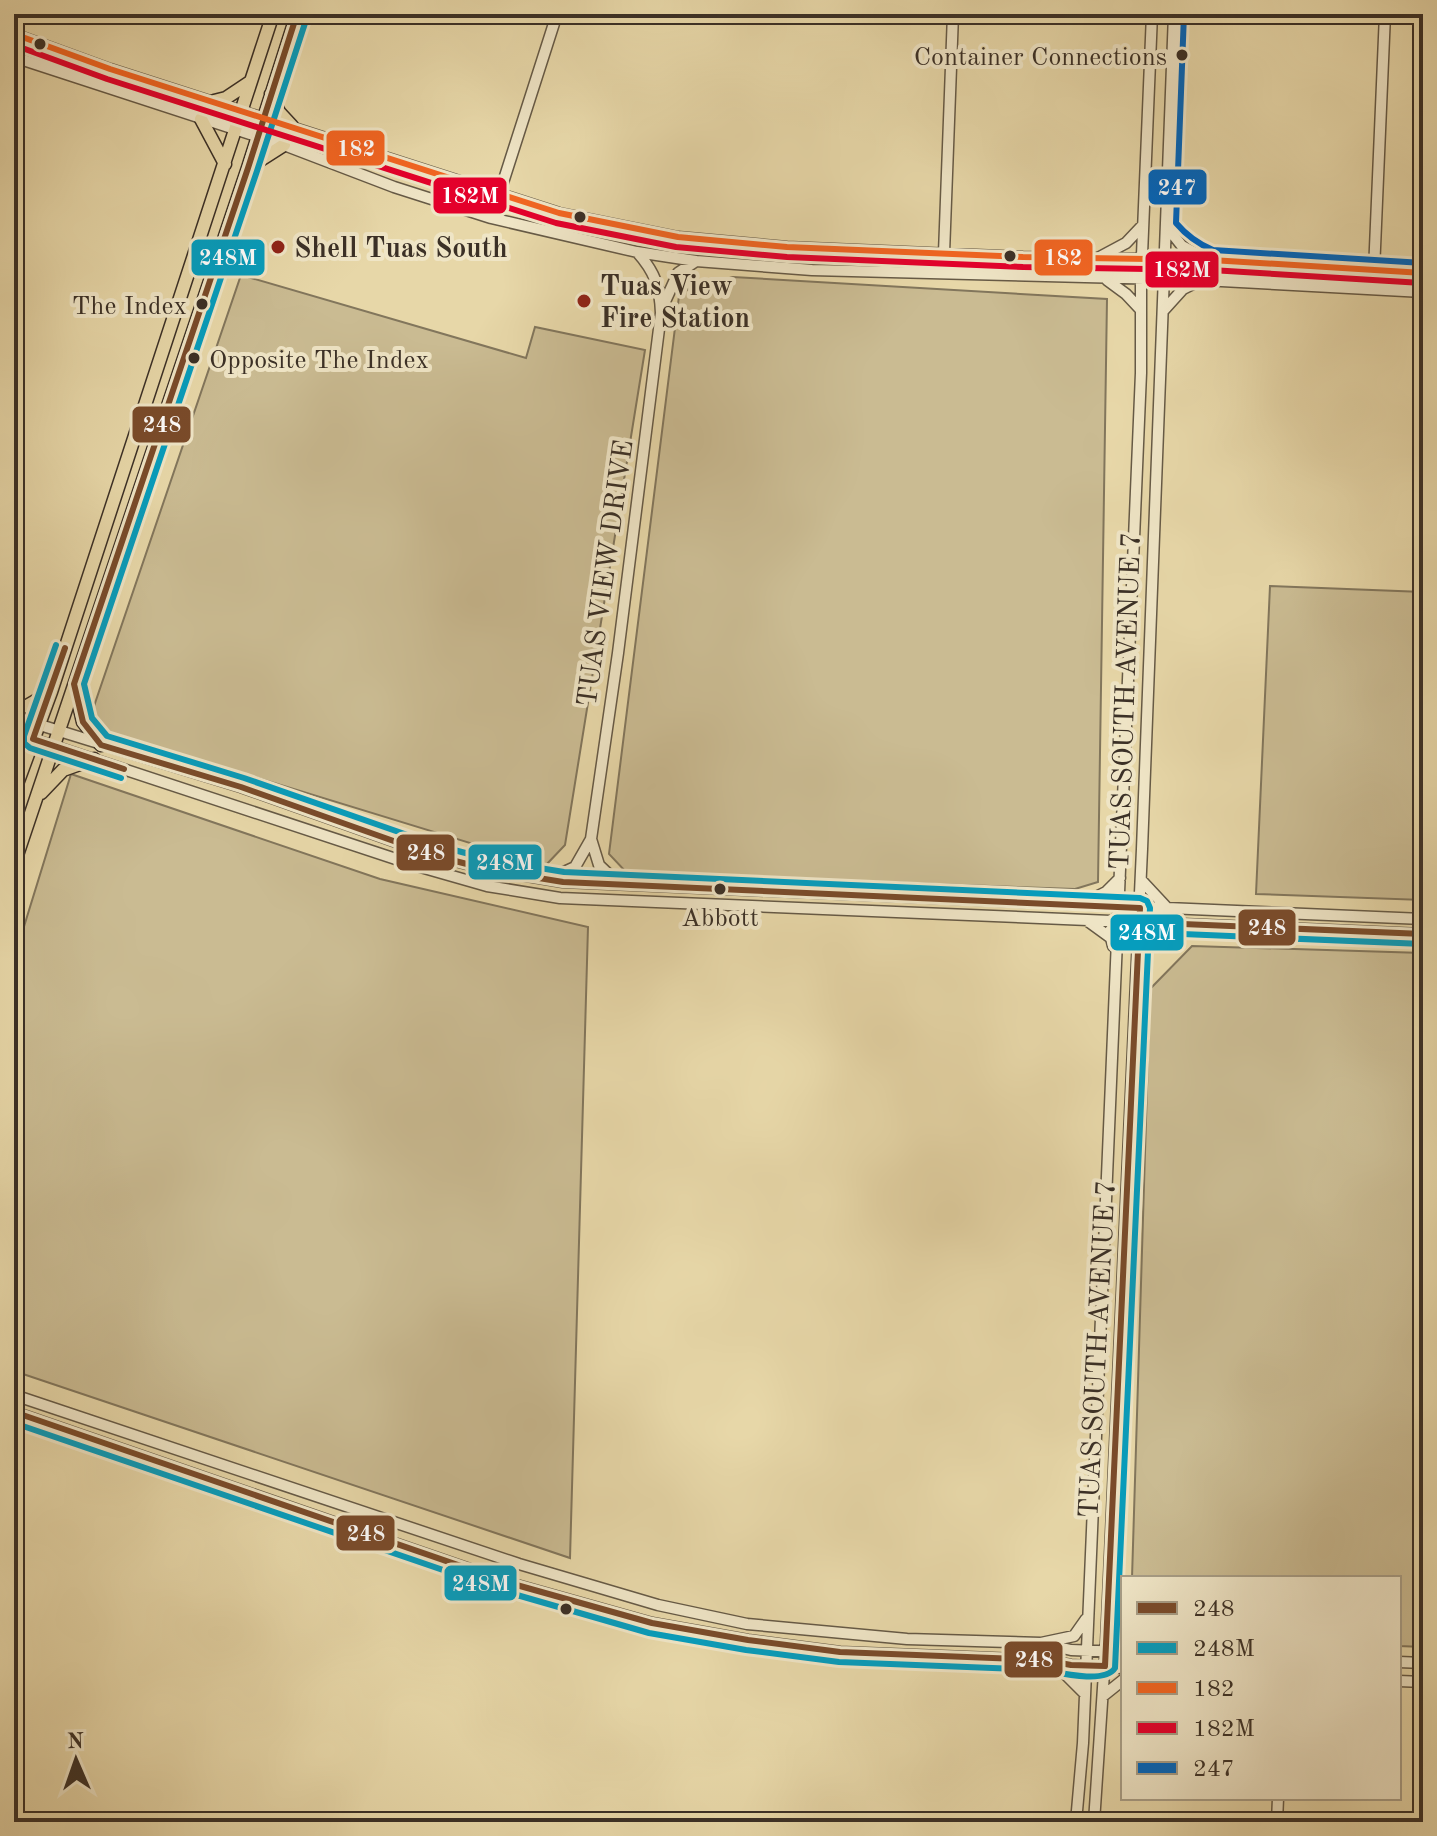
<svg xmlns="http://www.w3.org/2000/svg" width="1437" height="1836" viewBox="0 0 1437 1836" font-family="'Old Standard TT',serif">
	<style>
		.green { fill: #cabb92; stroke: #82765c; stroke-width: 2 }
		.lines { fill: none; stroke-linecap: round; stroke-linejoin: round }
		.minor-casing { stroke: #665a46; stroke-width: 13 }
		.major-casing { stroke: #3b3026; stroke-width: 15 }
		.minor { stroke: #efe5c6; stroke-width: 10 }
		.major { stroke: #e7d7a8; stroke-width: 12 }
		.bus-1-casing { stroke: #efe5c6; stroke-width: 12 }
		.bus-2-casing { stroke: #efe5c6; stroke-width: 12 }
		.bus-3-casing { stroke: #efe5c6; stroke-width: 12 }
		.bus-4-casing { stroke: #efe5c6; stroke-width: 12 }
		.bus-5-casing { stroke: #efe5c6; stroke-width: 12 }
		.bus-1 { stroke: #7a4b2a; stroke-width: 6 }
		.bus-2 { stroke: #069dbd; stroke-width: 6 }
		.bus-3 { stroke: #f26522; stroke-width: 6 }
		.bus-4 { stroke: #e4002b; stroke-width: 6 }
		.bus-5 { stroke: #0065bd; stroke-width: 6 }
		.bus-dot { fill: #3b3026; stroke: #efe5c6; stroke-width: 3 }
		.poi-dot { fill: #8f2418; stroke: #efe5c6; stroke-width: 3 }
		.labels { text-anchor: middle; stroke-width: 8; stroke-linejoin: round; paint-order: stroke }
		.bus-label { font-size: 26px; fill: #3b3026; stroke: #efe5c6; text-anchor: end }
		.poi-label { font-size: 28px; font-weight: bold; fill: #3b3026; stroke: #efe5c6; text-anchor: start }
		.street-label { font-size: 28px; fill: #3b3026; stroke: #efe5c6 }
		.line-badge { stroke: #efe5c6; stroke-width: 3 }
		.badge-label { font-size: 22px; text-anchor: middle; font-weight: bold; fill: #fff }
	</style>
	<rect width="100%" height="100%" fill="#e7d7a8"/>
	<filter id="stains"><feTurbulence type="fractalNoise" baseFrequency=".0025" numOctaves="4"/><feColorMatrix values="0 0 0 0 .2 0 0 0 0 .09 0 0 0 0 .02 0 0 0 .5 -.17"/></filter>
	<radialGradient id="worn" r=".72"><stop offset=".6" stop-color="#630" stop-opacity="0"/><stop offset="1" stop-color="#630" stop-opacity=".3"/></radialGradient>
	<path class="green" d="M 241,275 L 526,358 L 535,327 L 645,350 L 565,845 L 545,866 L 98,729 L 91,715 Z
		M 733,277 L 1107,299 L 1098,882 L 1075,889 L 627,873 L 609,854 L 679,296 L 688,289 Z
		M 1270,586 L 1423,592 L 1423,900 L 1256,894 Z
		M 71,774 L 380,879 L 588,927 L 570,1558 L 14,1371 L 14,959 Z
		M 1192,946 L 1423,953 L 1423,1647 L 1399,1646 L 1399,1578 L 1132,1578 L 1150,989 Z"/>
	<g class="lines">
		<defs>
			<path id="minor" d="M 14,34 L 110,69 L 559,213 L 678,237 L 787,247 L 1023,257 L 1211,260 L 1423,273
				M 14,57 L 284,145 L 394,187 L 491,218 L 637,252 L 696,261 L 812,270 L 1203,280 L 1423,292
				M 499,195 L 557,14
				M 1167,227 L 1182,246 L 1203,257
				M 944,253 L 953,14
				M 1098,258 L 1126,243 L 1143,225
				M 1374,271 L 1385,14
				M 1107,280 L 1126,294 L 1141,310
				M 663,306 L 678,273 L 696,261
				M 1164,310 L 1183,289 L 1201,280
				M 14,717 L 241,787 L 436,856 L 490,870 L 563,882 L 1423,919
				M 14,733 L 417,866 L 487,886 L 560,898 L 1423,934
				M 591,839 L 599,865 L 619,884
				M 551,878 L 575,867 L 591,839 L 618,653 L 661,313 C 660,287 655,272 637,252
				M 1141,880 L 1168,909
				M 1082,904 L 1106,892 L 1120,878
				M 1089,922 L 1111,938 L 1113,946
				M 1138,944 L 1163,923
				M 14,1395 L 519,1564 L 658,1605 L 747,1624 L 907,1639 L 1041,1643 L 1074,1636 L 1086,1619
				M 14,1412 L 513,1584 L 652,1623 L 748,1640 L 840,1652 L 1044,1660 L 1071,1665 L 1123,1668
				M 1108,1615 L 1123,1637
				M 1050,1645 L 1071,1650 L 1123,1652
				M 1399,1662 L 1423,1663
				M 1050,1666 L 1064,1673 L 1085,1694
				M 1399,1681 L 1423,1682
				M 1103,1696 L 1123,1680
				M 1076,1822 L 1083,1743 L 1141,373 L 1141,279 L 1152,14
				M 1094,1822 L 1106,1643 L 1142,849 L 1174,14
				M 1277,1822 L 1278,1798"/>
			<path id="major" d="M 271,94 L 279,112 L 292,126
				M 214,101 L 226,98 L 250,82
				M 201,119 L 225,164
				M 248,168 L 284,145
				M 75,687 L 83,722 L 101,745
				M 14,709 L 27,706 L 51,692
				M 14,752 L 18,775
				M 14,792 L 51,692 L 273,14
				M 41,793 L 63,770 L 94,759
				M 14,864 L 248,168 L 297,14"/>
		</defs>
		<use href="#minor" class="minor-casing"/>
		<use href="#major" class="major-casing"/>
		<use href="#minor" class="minor"/>
		<use href="#major" class="major"/>
		<defs>
			<path id="bus-1" d="M 65,648 L 33,739 L 124,769
				M 1111,921 L 1423,934
				M 14,1412 L 513,1584 L 652,1623 L 748,1640 L 840,1652 L 1044,1660 L 1071,1665 L 1105,1666 L 1140,908 L 563,882 L 490,870 L 436,856 L 241,787 L 101,745 L 83,722 L 74,684 L 248,168 L 297,14"/>
			<path id="bus-2" d="M 56,645 L 24,736 L 24,743 L 30,748 L 121,778
				M 1111,931 L 1423,944
				M 14,1423 L 510,1593 L 649,1633 L 746,1650 L 839,1662 L 1043,1670 C 1060,1673 1105,1684 1115,1668 L 1150,908 L 1147,901 L 1140,898 L 564,872 L 492,860 L 439,846 L 244,778 L 107,736 L 92,718 L 84,684 L 257,171 L 307,17"/>
			<path id="bus-3" d="M 14,34 L 110,69 L 559,213 L 678,237 L 787,247 L 1023,257 L 1211,260 L 1423,273"/>
			<path id="bus-4" d="M 14,45 L 107,79 L 556,223 L 676,247 L 787,257 L 1023,267 L 1211,270 L 1422,283"/>
			<path id="bus-5" d="M 1184,14 L 1176,223 C 1187,236 1198,244 1213,250 L 1423,263"/>
		</defs>
		<use href="#bus-1" class="bus-1-casing"/>
		<use href="#bus-2" class="bus-2-casing"/>
		<use href="#bus-3" class="bus-3-casing"/>
		<use href="#bus-4" class="bus-4-casing"/>
		<use href="#bus-5" class="bus-5-casing"/>
		<use href="#bus-1" class="bus-1"/>
		<use href="#bus-2" class="bus-2"/>
		<use href="#bus-3" class="bus-3"/>
		<use href="#bus-4" class="bus-4"/>
		<use href="#bus-5" class="bus-5"/>
	</g>
	<g class="bus-dot">
		<circle cx="40" cy="44" r="7"/>
		<circle cx="1182" cy="55" r="7"/>
		<circle cx="580" cy="217" r="7"/>
		<circle cx="1010" cy="256" r="7"/>
		<circle cx="202" cy="304" r="7"/>
		<circle cx="194" cy="358" r="7"/>
		<circle cx="720" cy="889" r="7"/>
		<circle cx="566" cy="1609" r="7"/>
	</g>
	<g class="poi-dot">
		<circle cx="278" cy="247" r="8"/>
		<circle cx="584" cy="301" r="8"/>
	</g>
	<g class="labels">
		<g class="bus-label">
			<text x="1167" y="65">Container Connections</text>
			<text x="187" y="314">The Index</text>
			<text x="209" y="368" text-anchor="start">Opposite The Index</text>
			<text x="720" y="926" text-anchor="middle">Abbott</text>
		</g>
		<g class="poi-label">
			<text x="294" y="257">Shell Tuas South</text>
			<text x="600" y="295">Tuas View<tspan x="600" dy="32">Fire Station</tspan></text>
		</g>
		<g class="street-label">
			<text transform="translate(604 573) rotate(-82)" y="10">TUAS VIEW DRIVE</text>
			<text transform="translate(1124 701) rotate(-88)" y="10">TUAS SOUTH AVENUE 7</text>
			<text transform="translate(1096 1349) rotate(-87)" y="10">TUAS SOUTH AVENUE 7</text>
		</g>
	</g>
	<g class="line-badge">
		<rect x="325" y="129" width="61" height="38" rx="8" fill="#f26522"/>
		<rect x="1147" y="168" width="61" height="38" rx="8" fill="#0065bd"/>
		<rect x="432" y="176" width="76" height="39" rx="8" fill="#e4002b"/>
		<rect x="190" y="238" width="76" height="39" rx="8" fill="#069dbd"/>
		<rect x="1033" y="238" width="61" height="39" rx="8" fill="#f26522"/>
		<rect x="1144" y="250" width="76" height="39" rx="8" fill="#e4002b"/>
		<rect x="131" y="405" width="61" height="39" rx="8" fill="#7a4b2a"/>
		<rect x="395" y="833" width="61" height="39" rx="8" fill="#7a4b2a"/>
		<rect x="467" y="843" width="76" height="38" rx="8" fill="#069dbd"/>
		<rect x="1237" y="908" width="60" height="39" rx="8" fill="#7a4b2a"/>
		<rect x="1109" y="913" width="76" height="39" rx="8" fill="#069dbd"/>
		<rect x="335" y="1514" width="61" height="38" rx="8" fill="#7a4b2a"/>
		<rect x="443" y="1564" width="75" height="38" rx="8" fill="#069dbd"/>
		<rect x="1003" y="1640" width="61" height="39" rx="8" fill="#7a4b2a"/>
	</g>
	<g class="badge-label">
		<text x="356" y="156">182</text>
		<text x="1177" y="195">247</text>
		<text x="470" y="203">182M</text>
		<text x="228" y="265">248M</text>
		<text x="1063" y="265">182</text>
		<text x="1182" y="277">182M</text>
		<text x="162" y="432">248</text>
		<text x="426" y="860">248</text>
		<text x="505" y="870">248M</text>
		<text x="1267" y="935">248</text>
		<text x="1147" y="940">248M</text>
		<text x="366" y="1541">248</text>
		<text x="481" y="1591">248M</text>
		<text x="1034" y="1667">248</text>
	</g>
	<rect width="1437" height="1836" fill="none" stroke="#e7d7a8" stroke-width="48"/>
	<rect x="16" y="16" width="1405" height="1804" fill="none" stroke="#3b3026" stroke-width="4"/>
	<rect x="24" y="24" width="1389" height="1788" fill="none" stroke="#3b3026" stroke-width="2"/>
	<rect x="1121" y="1576" width="280" height="224" fill="#efe5c6" stroke="#a79d86" stroke-width="2"/>
	<rect x="1137" y="1602" width="40" height="12" fill="#7a4b2a" stroke="#a79d86" stroke-width="2"/>
	<text x="1193" y="1616" font-size="24" fill="#3b3026">248</text>
	<rect x="1137" y="1642" width="40" height="12" fill="#069dbd" stroke="#a79d86" stroke-width="2"/>
	<text x="1193" y="1656" font-size="24" fill="#3b3026">248M</text>
	<rect x="1137" y="1682" width="40" height="12" fill="#f26522" stroke="#a79d86" stroke-width="2"/>
	<text x="1193" y="1696" font-size="24" fill="#3b3026">182</text>
	<rect x="1137" y="1722" width="40" height="12" fill="#e4002b" stroke="#a79d86" stroke-width="2"/>
	<text x="1193" y="1736" font-size="24" fill="#3b3026">182M</text>
	<rect x="1137" y="1762" width="40" height="12" fill="#0065bd" stroke="#a79d86" stroke-width="2"/>
	<text x="1193" y="1776" font-size="24" fill="#3b3026">247</text>
	<g transform="translate(76 1760) rotate(358)" stroke="#efe5c6" stroke-width="6" paint-order="stroke">
	<path d="M0-6L14 30L0 20L-14 30Z" fill="#3b3026"/>
	<text y="-12" font-size="22" font-weight="bold" text-anchor="middle" fill="#3b3026">N</text>
	</g>
	<rect width="100%" height="100%" filter="url(#stains)"/>
	<rect width="100%" height="100%" fill="url(#worn)"/>
</svg>
